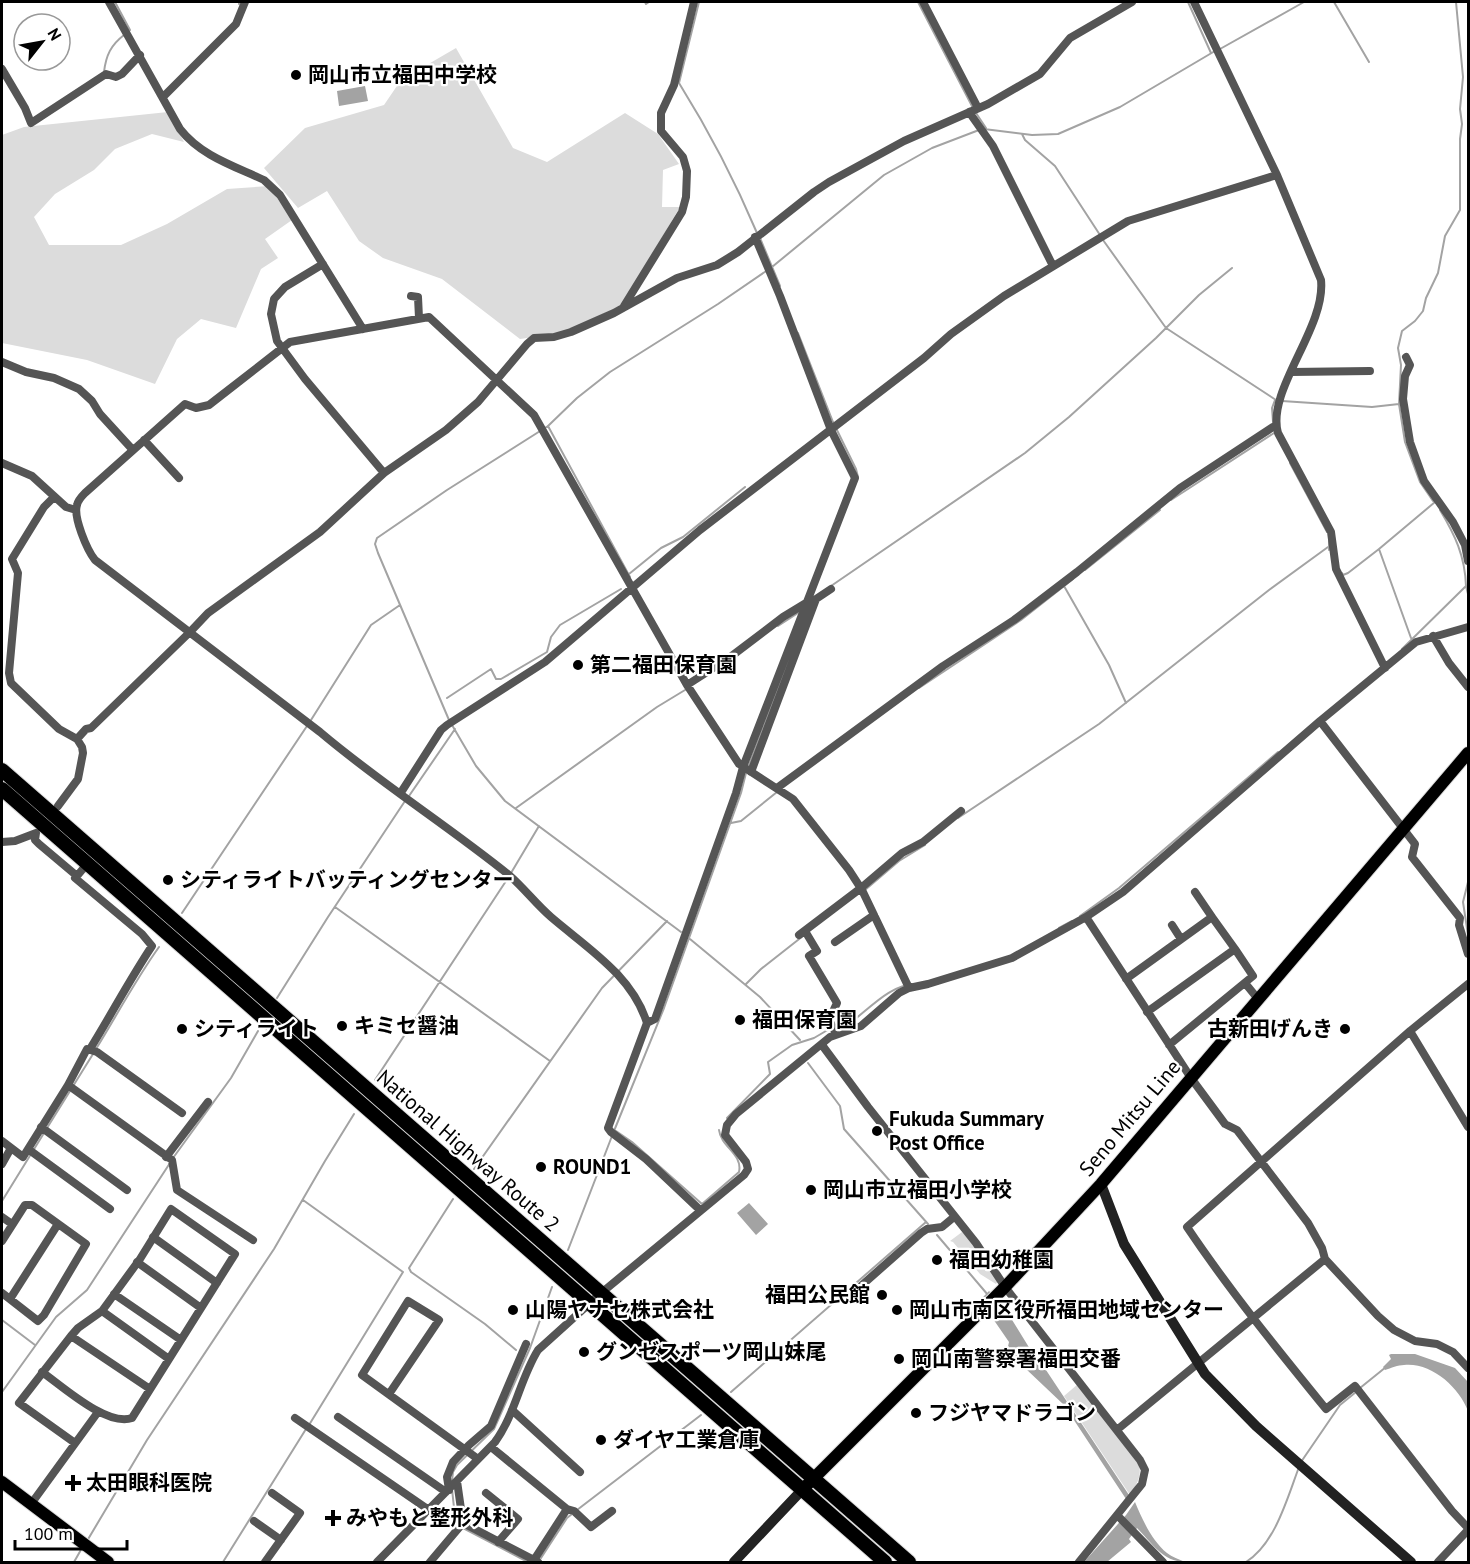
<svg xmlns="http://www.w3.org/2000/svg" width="1470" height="1564" viewBox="0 0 1470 1564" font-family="'PT Sans','Noto Sans JP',sans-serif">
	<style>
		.green { fill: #dcdcdc }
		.water { fill: #a3a3a3 }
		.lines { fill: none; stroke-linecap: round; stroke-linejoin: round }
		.stream { stroke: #a3a3a3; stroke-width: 2 }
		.primary-casing { stroke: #dbdbdb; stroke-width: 14 }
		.highway-casing { stroke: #dbdbdb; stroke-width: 16 }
		.street { stroke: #555; stroke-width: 8 }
		.secondary { stroke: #222; stroke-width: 10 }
		.primary { stroke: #000; stroke-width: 12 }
		.highway { stroke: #000; stroke-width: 14 }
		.poi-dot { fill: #000; stroke: #fff; stroke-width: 2 }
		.labels { text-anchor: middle; stroke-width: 4.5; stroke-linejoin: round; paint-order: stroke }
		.poi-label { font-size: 21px; font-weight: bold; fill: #000; stroke: #fff; text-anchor: start }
		.street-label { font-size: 21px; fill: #000; stroke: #fff }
	</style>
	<rect width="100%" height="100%" fill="#fff"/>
	<path class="green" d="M 456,48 L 513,148 L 547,162 L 625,113 L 658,134 L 679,164 L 663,170 L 662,207 L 680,207 L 622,305 L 562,333 L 520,339 L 442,279 L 383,258 L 359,241 L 327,191 L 298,208 L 264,168 L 305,128 L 384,105 L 401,80 Z
		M 168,112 L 184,142 L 152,134 L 115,149 L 94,170 L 55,194 L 34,217 L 49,245 L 121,245 L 167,224 L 227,189 L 269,186 L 292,220 L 265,239 L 278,258 L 261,269 L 236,328 L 201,319 L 177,339 L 155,384 L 87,360 L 2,343 L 2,135 L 24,127 Z
		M 962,1232 L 975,1246 L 998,1281 L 996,1284 L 980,1274 L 953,1242 L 950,1241 Z
		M 1078,1384 L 1139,1465 C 1142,1476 1136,1486 1130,1495 L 1064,1396 Z"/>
	<path class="water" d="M 365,86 L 368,101 L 339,106 L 337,91 Z
		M 749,1203 L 768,1224 L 756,1235 L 737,1213 Z
		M 989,1291 L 1001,1302 L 1038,1362 L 1052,1351 L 1042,1364 L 1129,1495 L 1126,1499 L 1064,1405 L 1007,1351 L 1009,1342 L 980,1300 Z
		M 1391,1354 L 1415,1354 L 1455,1368 L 1468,1382 L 1468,1411 C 1459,1387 1431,1362 1404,1365 C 1398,1365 1391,1368 1385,1370 L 1383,1367 L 1391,1359 L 1389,1355 Z
		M 1135,1502 C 1142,1519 1152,1541 1167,1553 C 1172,1557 1179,1559 1185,1562 C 1163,1562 1151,1542 1137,1528 L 1129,1539 L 1131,1542 L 1107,1562 L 1084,1562 L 1126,1515 Z"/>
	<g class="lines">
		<path class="stream" d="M 115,2 L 130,30
			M 645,2 L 646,4 L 649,2
			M 699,2 L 679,83 C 709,131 735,181 757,233
			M 918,2 L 973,108
			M 1188,2 L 1211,53
			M 1334,2 L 1369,62
			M 239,4 L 239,2
			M 1220,49 L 1304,2
			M 104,72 C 106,55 111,45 124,35
			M 976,113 L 986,128
			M 984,129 L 1032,135 L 1058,134 L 1120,107 L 1215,51
			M 1022,134 L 1025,140 L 1055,166 L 1100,235
			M 760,238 L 780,286
			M 1103,240 L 1166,328 L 1276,400
			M 798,333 L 833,422 L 856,469 L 858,477
			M 1282,401 L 1372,407 L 1399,404
			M 1273,422 L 1272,408 L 1275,400
			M 548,426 L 630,577
			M 1290,463 L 1327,532
			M 1171,500 L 1274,433
			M 1433,501 L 1420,482 L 1405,442 L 1399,404 L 1401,365 L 1398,348 L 1402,331 L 1415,321 L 1423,311 L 1426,298 L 1438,273 L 1445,236 L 1460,210 L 1460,139 L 1462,124 L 1460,109 L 1463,77 L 1456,2
			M 1329,550 L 1329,541
			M 1085,570 L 1160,510
			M 1342,573 L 1343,575 L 1348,573 L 1379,549
			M 629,574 L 661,548 L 683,537 L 745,487
			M 831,586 L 1025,453 L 1069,417 L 1156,338 L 1199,295 L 1232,268
			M 1064,586 L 1109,665 L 1126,703
			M 1466,586 L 1468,594
			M 778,626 L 798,613
			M 1411,638 L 1379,549 L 1435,502
			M 1402,649 L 1466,586 C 1465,556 1455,535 1440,510
			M 919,688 L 1021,620 L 1073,579
			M 447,698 L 491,669 L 496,679 L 501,679 L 547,652 L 551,637 L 560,625 L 621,589
			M 449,720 L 378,553 L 375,544 L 377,538 L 447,490 L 548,426 L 577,398 L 610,372 L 718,304 L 772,267 L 884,175 L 932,148 L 979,130
			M 452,725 L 476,766 L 505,801 L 681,932
			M 749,765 L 806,614
			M 409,796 L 455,729
			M 516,808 L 657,707 L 685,690
			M 958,818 L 1099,724 L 1269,590 L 1328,547
			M 731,823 L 741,821 L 777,792
			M 511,873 L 539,826
			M 1468,882 L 1463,902 L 1468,935
			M 865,890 L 899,861 L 925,845
			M 335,907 L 550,1061
			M 182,913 L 311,720 L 371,625 L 400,605
			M 1080,916 L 1119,888 L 1278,752
			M 1059,928 L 1072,921
			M 690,939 L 760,997 L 800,1040
			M 746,984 L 761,969 L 803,936
			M 277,998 L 328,917 L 405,801
			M 835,1025 L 840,1027 L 847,1025 C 868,1011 888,985 915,984
			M 96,1049 C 117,1015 136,979 159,947
			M 808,1063 L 840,1106 L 844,1129 L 928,1224
			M 375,1080 L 508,878
			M 727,1118 L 770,1074 L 768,1062 L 792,1045 L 814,1038 L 831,1028
			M 47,1128 L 93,1054
			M 614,1131 L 664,1008 L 741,793 L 746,773
			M 616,1131 L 632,1142 L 702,1204 L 739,1172 C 743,1154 721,1147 719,1130
			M 173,1158 L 231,1078 L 258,1031
			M 474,1169 L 602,988 L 667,921
			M 453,1199 L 409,1268 L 411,1272 L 485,1324 L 516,1350
			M 303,1200 L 403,1272 L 309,1425
			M 2,1201 L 44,1133
			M 937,1235 L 988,1295
			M 568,1250 L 612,1136
			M 2,1320 L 35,1345
			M 1360,1388 L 1386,1367
			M 2,1392 L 56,1317 L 87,1290 L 170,1163
			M 731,1392 L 926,1222
			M 1301,1462 L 1340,1405 L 1356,1392
			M 452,1481 L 453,1472 L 457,1465 L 494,1429 L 530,1348 L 552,1287
			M 452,1489 L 455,1517 L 458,1525
			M 577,1510 L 701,1415
			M 463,1528 L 528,1562
			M 87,1541 L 147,1440 L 274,1249 L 325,1161 L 354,1114
			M 541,1558 L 567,1518 L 572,1514
			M 74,1562 L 82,1548
			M 223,1562 L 306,1429
			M 1246,1562 C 1275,1544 1287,1499 1299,1467"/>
		<defs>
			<path id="primary" d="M 2,1482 L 108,1562
				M 802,1490 L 1005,1287 L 1101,1184 L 1468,753"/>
			<path id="highway" d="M 2,770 L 909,1562
				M 2,789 L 885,1562"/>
		</defs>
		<use href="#primary" class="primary-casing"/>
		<use href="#highway" class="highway-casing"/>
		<path class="street" d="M 109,2 L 180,129 C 201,156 234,166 264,180 L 280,195 L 363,329
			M 923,2 L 978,108
			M 1194,2 L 1277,175 L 1321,280 C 1326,328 1266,390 1278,433 L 1331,532 L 1336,569 L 1385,668
			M 2,69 L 25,108 L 31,123 L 106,74 L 116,77 L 122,74 L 140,55
			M 163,97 L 236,24 L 245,2
			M 969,112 L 993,146 L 1053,266
			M 323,264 L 285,287 L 274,299 L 271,314 L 277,341 L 305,379 L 384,473
			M 411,296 L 418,297 L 419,318
			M 624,306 L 682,212 L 686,197 L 687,171 L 683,157 L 661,131 L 661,113 L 674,85 L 694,2
			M 1406,357 L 1410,365 L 1405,376 L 1403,399 L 1410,442 L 1424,481 L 1453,522 L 1465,545 L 1468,561
			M 2,362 L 26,372 L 54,378 L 79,389 L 92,401 L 100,414 L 132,449
			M 1291,372 L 1370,371
			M 144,440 L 179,478
			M 2,463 L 32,476 L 66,507 L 76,510
			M 54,497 L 44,507 L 12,559 L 18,573 L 9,673 L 11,683 L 59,729 L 77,739 L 82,747 L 83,753 L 78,779 L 58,806
			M 1433,636 L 1449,663 L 1468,687
			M 687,685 L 729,658 L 783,617 L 806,603
			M 1320,721 L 1415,844 L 1412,857 L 1460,918 L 1459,925 L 1468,954
			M 77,739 L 86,729 L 91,728 L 190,632 L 208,613 L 320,532 L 384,473 L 446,430 L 478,402 L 527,344 L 534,338 L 554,337 L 571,332 L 614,313 L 677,278 L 717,265 L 738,252 L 814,192 L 829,182 L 904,141 L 988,104 L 1040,74 L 1070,38 L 1132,2
			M 751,772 L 816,599 L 831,589
			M 777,788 L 943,666 L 1014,620 L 1077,572 L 1180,488 L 1276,425
			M 400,794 L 441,730 L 447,725 L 545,662 L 700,530 L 924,358 L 951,334 L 1004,296 L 1128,221 L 1277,175
			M 2,842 L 15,841 L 36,833 L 35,840 L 39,844 L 77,876 L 87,864
			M 77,876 L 75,878 L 142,934 L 152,946 C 130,979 111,1015 90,1049
			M 1195,892 L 1212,917
			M 1086,917 L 1191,1078 L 1225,1124 L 1237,1130 L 1308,1223 L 1322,1248 L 1325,1259 L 1378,1316 L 1394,1330 L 1415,1341 L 1437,1344 L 1453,1352 L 1468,1368
			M 1172,925 L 1181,939
			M 805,931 L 817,951 L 809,956 L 837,1003 L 829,1020 L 836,1033
			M 799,935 L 861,888 L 902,853 L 923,842 L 961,811
			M 835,942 L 874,915
			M 1126,979 L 1212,917 L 1235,949 L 1147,1012
			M 1245,983 L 1258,999
			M 1468,984 L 1410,1031 L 1187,1227 C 1230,1291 1278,1350 1326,1409 L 1355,1386 L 1452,1511 L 1468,1528
			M 647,1023 L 655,1019 L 736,793 L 743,767 L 855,478 L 831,430 L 780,296 L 755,237
			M 1410,1031 L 1468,1127
			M 822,1045 L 868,1107 L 976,1243 L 1005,1287 L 1140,1460 L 1145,1470 L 1142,1484 L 1079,1562
			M 1169,1045 L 1253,976 L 1235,949
			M 68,1085 L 172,1160 L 177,1190 L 253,1240
			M 41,1127 L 127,1190
			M 2,1141 L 23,1157 L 68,1085 L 87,1049 L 97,1052 L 182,1113
			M 28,1149 L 110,1209
			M 166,1157 L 208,1102
			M 2,1164 L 11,1148
			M 700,1210 L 646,1159 L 611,1132 L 608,1128 L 647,1023 C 632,975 587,948 551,917 C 536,904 524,888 509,875 C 447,825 380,783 320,732 L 95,560 C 87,550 73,517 77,505 C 78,500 82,496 85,493 L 185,404 L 196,408 L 209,405 L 290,342 L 429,317 L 534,415 L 687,685 L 739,764 L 793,799 L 849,870 L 862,890 L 909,988
			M 2,1217 L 12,1224
			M 153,1237 L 217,1283
			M 2,1241 L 25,1205 L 32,1205 L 86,1244 L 44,1315 L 38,1321 L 2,1293
			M 137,1262 L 201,1308
			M 853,1293 L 921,1233 L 927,1229 L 942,1227 L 954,1217
			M 114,1294 L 181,1340
			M 10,1299 L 58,1224
			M 102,1311 L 169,1359
			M 71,1336 L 150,1389
			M 42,1372 C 62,1386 107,1427 132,1418 L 235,1254 L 171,1209 L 140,1259 L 102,1311 L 78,1328 L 71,1336 L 19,1403 L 75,1443
			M 389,1394 L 439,1320 L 408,1301 L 362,1375 L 478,1459
			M 512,1410 L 580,1472
			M 338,1417 L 446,1492
			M 295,1418 L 429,1510
			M 1118,1429 L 1325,1259
			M 491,1447 L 567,1509 L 534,1560
			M 457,1481 L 463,1523 L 538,1562
			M 449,1490 L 447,1477 L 453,1462 L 469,1445 L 491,1426 L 526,1344
			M 486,1493 L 518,1519 L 498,1542
			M 31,1504 L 98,1412
			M 567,1509 L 574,1511 L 591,1527 L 612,1511
			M 1118,1516 L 1163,1562
			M 254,1521 L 281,1540
			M 265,1562 L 300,1513 L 272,1493
			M 377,1562 L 495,1442 C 515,1415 520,1379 538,1350 L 600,1294 L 744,1175 L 748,1169 L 746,1162 L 725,1135 L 727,1125 L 736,1114 L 775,1082 L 830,1037 L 861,1026 L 899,993 L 909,988 L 928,984 L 1012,958 L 1086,917 L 1123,892 L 1320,721 L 1416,642 L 1468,627
			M 430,1562 L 463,1523
			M 1438,1562 L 1468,1530"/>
		<path class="secondary" d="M 1101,1184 L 1124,1244 L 1205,1374 L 1256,1426 L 1411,1562
			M 734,1562 L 802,1490"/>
		<use href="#primary" class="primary"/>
		<use href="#highway" class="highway"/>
	</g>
	<g class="poi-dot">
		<circle cx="296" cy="75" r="6"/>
		<circle cx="578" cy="665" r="6"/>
		<circle cx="168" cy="880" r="6"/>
		<circle cx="740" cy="1020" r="6"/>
		<circle cx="342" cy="1026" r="6"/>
		<circle cx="182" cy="1029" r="6"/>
		<circle cx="1345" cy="1029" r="6"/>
		<circle cx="877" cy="1131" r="6"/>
		<circle cx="541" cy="1167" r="6"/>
		<circle cx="811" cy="1190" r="6"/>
		<circle cx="937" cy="1260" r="6"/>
		<circle cx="882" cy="1295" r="6"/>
		<circle cx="513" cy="1310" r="6"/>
		<circle cx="897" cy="1310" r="6"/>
		<circle cx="584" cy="1352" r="6"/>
		<circle cx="899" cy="1359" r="6"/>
		<circle cx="916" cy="1413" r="6"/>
		<circle cx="601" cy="1440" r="6"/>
		<path d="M70 1474h6v6h6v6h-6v6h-6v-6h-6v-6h6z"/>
		<path d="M330 1509h6v6h6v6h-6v6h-6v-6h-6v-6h6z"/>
	</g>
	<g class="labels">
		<g class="poi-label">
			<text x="308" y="82">岡山市立福田中学校</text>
			<text x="590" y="672">第二福田保育園</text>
			<text x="180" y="887">シティライトバッティングセンター</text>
			<text x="752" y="1027">福田保育園</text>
			<text x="354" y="1033">キミセ醤油</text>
			<text x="194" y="1036">シティライト</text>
			<text x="1333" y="1036" text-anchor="end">古新田げんき</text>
			<text x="889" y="1126">Fukuda Summary<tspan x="889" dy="24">Post Office</tspan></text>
			<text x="553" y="1174">ROUND1</text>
			<text x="823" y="1197">岡山市立福田小学校</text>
			<text x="949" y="1267">福田幼稚園</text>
			<text x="870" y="1302" text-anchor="end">福田公民館</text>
			<text x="525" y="1317">山陽ヤナセ株式会社</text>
			<text x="909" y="1317">岡山市南区役所福田地域センター</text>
			<text x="596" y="1359">グンゼスポーツ岡山妹尾</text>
			<text x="911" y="1366">岡山南警察署福田交番</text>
			<text x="928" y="1420">フジヤマドラゴン</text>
			<text x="613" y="1447">ダイヤ工業倉庫</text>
			<text x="86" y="1490">太田眼科医院</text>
			<text x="346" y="1525">みやもと整形外科</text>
		</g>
		<g class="street-label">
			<text transform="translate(1130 1118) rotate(-50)" y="7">Seno Mitsu Line</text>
			<text transform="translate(468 1151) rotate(41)" y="7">National Highway Route 2</text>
		</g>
	</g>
	<rect width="1470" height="1564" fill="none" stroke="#000000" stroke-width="6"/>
	<g transform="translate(42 42) rotate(59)"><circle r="28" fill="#ffffff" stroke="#999999" stroke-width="1.5"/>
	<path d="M0-4.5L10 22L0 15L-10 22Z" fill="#000000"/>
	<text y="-9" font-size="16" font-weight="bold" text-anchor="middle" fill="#000000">N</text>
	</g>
	<path d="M15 1540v9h112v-9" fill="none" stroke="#000000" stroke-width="3"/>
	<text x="24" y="1540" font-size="18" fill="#000000" stroke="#ffffff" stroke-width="4.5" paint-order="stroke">100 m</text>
</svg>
